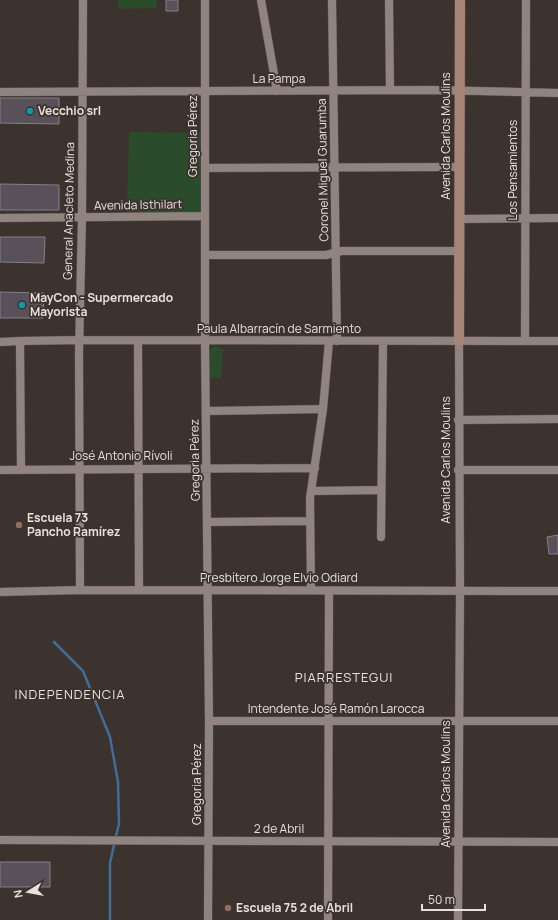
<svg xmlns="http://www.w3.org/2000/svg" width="558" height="920" viewBox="0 0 558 920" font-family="Manrope,sans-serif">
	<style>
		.green { fill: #2b4c2a }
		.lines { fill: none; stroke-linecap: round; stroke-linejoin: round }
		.stream { stroke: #406e9b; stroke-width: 2.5 }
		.building { fill: #58515a; stroke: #867f89 }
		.street-casing { stroke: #5a514e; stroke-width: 9 }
		.secondary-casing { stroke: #5a514e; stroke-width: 11 }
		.street { stroke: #918480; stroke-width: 8 }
		.secondary { stroke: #a5847a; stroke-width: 10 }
		.culture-dot { fill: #0f9aa8; stroke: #3c322e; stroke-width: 1.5 }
		.education-dot { fill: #8d6e63; stroke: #3c322e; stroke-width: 1.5 }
		.labels { text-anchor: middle; stroke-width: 3.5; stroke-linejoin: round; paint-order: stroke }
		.street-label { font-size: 12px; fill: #e8e1de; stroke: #3c322e }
		.poi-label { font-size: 12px; font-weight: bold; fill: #e8e1de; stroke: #3c322e; text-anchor: start }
		.neighbourhood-label { font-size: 13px; letter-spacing: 1px; fill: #e8e1de; stroke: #3c322e }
	</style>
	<rect width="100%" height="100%" fill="#3c322e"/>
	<path class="green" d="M 118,0 L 156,0 L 157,8 L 118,9 Z
		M 129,132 L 200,133 L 200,213 L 127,212 Z
		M 216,346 L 223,349 L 221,378 L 208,377 L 210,349 Z"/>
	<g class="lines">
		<path class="stream" d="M 54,642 L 83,671 L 110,737 L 118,782 L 119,824 L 116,836
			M 110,920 L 110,863 L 114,845"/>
	</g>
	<path class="building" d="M 166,0 L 178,0 L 178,11 L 166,11 Z
		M 0,98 L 59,98 L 59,124 L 0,123 Z
		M 0,184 L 59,185 L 59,210 L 0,210 Z
		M 0,237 L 45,237 L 44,263 L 0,262 Z
		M 0,292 L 44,293 L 43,318 L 0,318 Z
		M 558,535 L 558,554 L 549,554 L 547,537 Z
		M 0,862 L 50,862 L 50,887 L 0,887 Z"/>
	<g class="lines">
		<defs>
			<path id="street" d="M 205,0 L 205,341 L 209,721 L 208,920
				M 261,0 L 277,91
				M 332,0 L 337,341
				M 389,0 L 390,90
				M 0,92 L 432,90 L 558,93
				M 205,168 L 459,167
				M 0,218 L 205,216
				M 459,219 L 558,218
				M 205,255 L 326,255 L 342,251 L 458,251
				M 20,341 L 21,469
				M 138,341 L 139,590
				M 525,341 L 526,0
				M 0,342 L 20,341 L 79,340 L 558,341
				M 206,411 L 323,409
				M 458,420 L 558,419
				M 0,470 L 315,468
				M 458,470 L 558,470
				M 311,491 L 381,490
				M 208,522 L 310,521
				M 381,537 L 383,341
				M 80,590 L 79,354 L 82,217 L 83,0
				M 311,590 L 310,498 L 323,409 L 329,341
				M 0,592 L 80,590 L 558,591
				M 209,721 L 558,721
				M 0,840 L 558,842
				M 328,920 L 329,591
				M 458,920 L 460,591 L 459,341"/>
			<path id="secondary" d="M 459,341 L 460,0"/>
		</defs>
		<use href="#street" class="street-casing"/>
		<use href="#secondary" class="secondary-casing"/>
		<use href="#street" class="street"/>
		<use href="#secondary" class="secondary"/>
	</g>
	<g class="culture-dot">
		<circle cx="30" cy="111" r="4"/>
		<circle cx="22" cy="305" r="4"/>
	</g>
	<g class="education-dot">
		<circle cx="19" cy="525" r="4"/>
		<circle cx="228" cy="908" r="4"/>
	</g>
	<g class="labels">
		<g class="street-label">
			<text x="279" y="83">La Pampa</text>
			<text transform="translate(193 136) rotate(-90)" y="4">Gregoria Pérez</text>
			<text transform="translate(446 136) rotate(-90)" y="4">Avenida Carlos Moulins</text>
			<text transform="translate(323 170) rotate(-91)" y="4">Coronel Miguel Guarumba</text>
			<text transform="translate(513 170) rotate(-90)" y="4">Los Pensamientos</text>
			<text transform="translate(138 205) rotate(-1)" y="4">Avenida Isthilart</text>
			<text transform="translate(69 211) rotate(-89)" y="4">General Anacleto Medina</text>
			<text x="279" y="333">Paula Albarracín de Sarmiento</text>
			<text x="121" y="460">José Antonio Rívoli</text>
			<text transform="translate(195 460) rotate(-91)" y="4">Gregoria Pérez</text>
			<text transform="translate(446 460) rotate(-90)" y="4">Avenida Carlos Moulins</text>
			<text x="279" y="582">Presbítero Jorge Elvio Odiard</text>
			<text x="336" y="713">Intendente José Ramón Larocca</text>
			<text transform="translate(197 784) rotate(-90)" y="4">Gregoria Pérez</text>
			<text transform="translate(446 784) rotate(-90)" y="4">Avenida Carlos Moulins</text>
			<text x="279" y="833">2 de Abril</text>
		</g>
		<g class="poi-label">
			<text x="38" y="115">Vecchio srl</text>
			<text x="30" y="302">MayCon - Supermercado<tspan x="30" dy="14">Mayorista</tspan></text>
			<text x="27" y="522">Escuela 73<tspan x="27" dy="14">Pancho Ramírez</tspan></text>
			<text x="236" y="912">Escuela 75 2 de Abril</text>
		</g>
		<g class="neighbourhood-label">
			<text x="344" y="682">PIARRESTEGUI</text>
			<text x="70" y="699">INDEPENDENCIA</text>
		</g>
	</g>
	<g transform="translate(28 892) rotate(259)" stroke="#3c322e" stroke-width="3" paint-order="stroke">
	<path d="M0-3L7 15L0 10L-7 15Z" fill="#e8e1de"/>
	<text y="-6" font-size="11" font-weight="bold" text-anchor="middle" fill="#e8e1de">N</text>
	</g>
	<path d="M422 904v6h63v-6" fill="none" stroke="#e8e1de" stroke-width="2"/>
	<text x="428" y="904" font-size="12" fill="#e8e1de" stroke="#3c322e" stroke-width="3" paint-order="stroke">50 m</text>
</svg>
